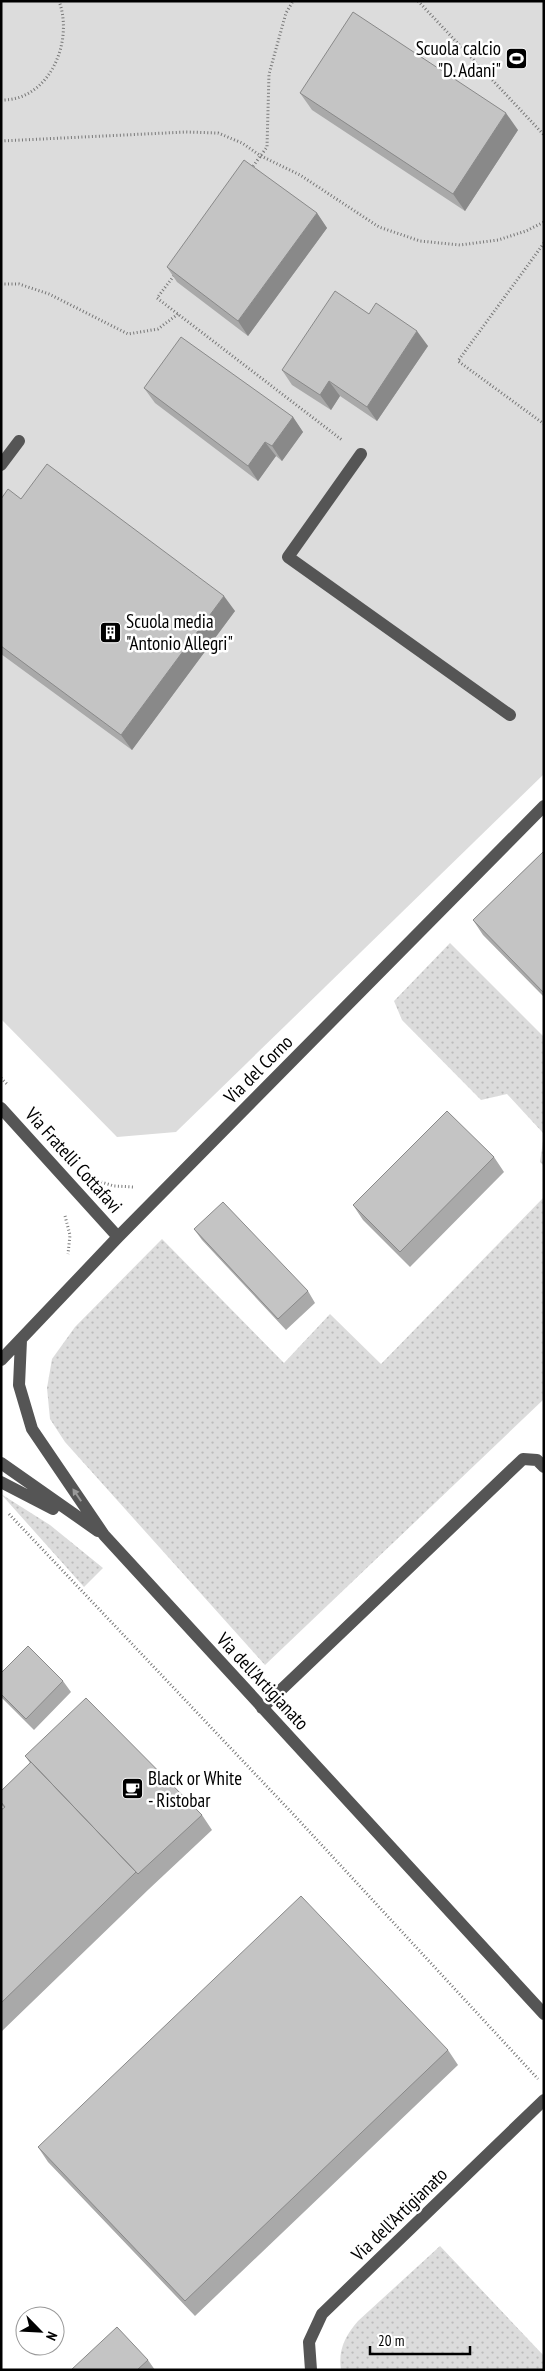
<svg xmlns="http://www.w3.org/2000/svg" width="545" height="2371" viewBox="0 0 545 2371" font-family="'PT Sans Narrow',sans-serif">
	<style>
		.grass { fill: url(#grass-dots) }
		.pitch { fill: #dcdcdc }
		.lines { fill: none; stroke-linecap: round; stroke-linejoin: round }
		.path { stroke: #777; stroke-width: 3; stroke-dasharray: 1 2.5; stroke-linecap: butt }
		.minor { stroke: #555; stroke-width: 12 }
		.wall { fill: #a9a9a9 }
		.shaded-wall { fill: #898989 }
		.building { fill: #c4c4c4; stroke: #898989 }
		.oneway { fill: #999 }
		.labels { text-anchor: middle; stroke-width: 5; stroke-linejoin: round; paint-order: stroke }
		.poi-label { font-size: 19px; fill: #000; stroke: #fff; text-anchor: start }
		.street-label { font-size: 19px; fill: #000; stroke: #fff }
	</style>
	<defs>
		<pattern id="grass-dots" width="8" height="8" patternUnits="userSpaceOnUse" patternTransform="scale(1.25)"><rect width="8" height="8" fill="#dcdcdc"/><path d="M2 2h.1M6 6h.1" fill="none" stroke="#bbb" stroke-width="1.8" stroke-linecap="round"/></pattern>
	</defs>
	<rect width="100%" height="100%" fill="#fff"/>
	<path class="grass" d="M 450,943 L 544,1037 L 544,1166 L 540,1162 L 544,1134 L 507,1094 L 481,1100 L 402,1020 L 394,1001 Z
		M 544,1197 L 544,1399 L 265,1665 L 65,1442 L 50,1419 L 47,1388 L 52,1359 L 75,1327 L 162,1239 L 284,1363 L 330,1314 L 381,1364 Z
		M 1,1494 L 50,1525 L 103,1568 L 84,1587 Z
		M 440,2246 L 544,2356 L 544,2370 L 341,2370 C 338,2350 345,2336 358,2321 Z"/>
	<path class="pitch" d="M 1,1 L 544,1 L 544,774 L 176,1132 L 117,1137 L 1,1019 Z"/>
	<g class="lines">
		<path class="path" d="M 418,1 L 544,135
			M 1,100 C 50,101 74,41 59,1
			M 1,141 L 186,132 L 218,133 L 242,143 L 261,156 L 300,175 L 379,227 L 420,241 L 460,245 L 498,240 L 526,231 L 544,222
			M 251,169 L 267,147 L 269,74 L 286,13 L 293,1
			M 544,243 L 458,361 L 544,424
			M 176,273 L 157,298 L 342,440
			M 1,284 L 19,284 L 49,294 L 128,334 L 158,329 L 178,314
			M 1,1078 L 7,1084
			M 101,1182 L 114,1186 L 134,1187
			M 65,1216 L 70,1235 L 68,1254
			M 9,1514 L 294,1815 L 538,2079"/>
		<path class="minor" d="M 361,454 L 288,557 L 510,715
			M 1,465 L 19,441
			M 1,1108 L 118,1237
			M 21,1340 L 19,1385 L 32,1429 L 104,1535 L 544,2014
			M 1,1360 L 118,1237 L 544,806
			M 1,1463 L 98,1531
			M 1,1482 L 53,1509
			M 262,1708 L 523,1459 L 537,1460 L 544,1467
			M 311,2370 L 309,2342 L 322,2314 L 544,2100"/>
	</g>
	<path class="wall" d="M 300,93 L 518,130 L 465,211 L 312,110 Z
		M 317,213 L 327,228 L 248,336 L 177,282 L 167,267 Z
		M 369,314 L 428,346 L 377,421 L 340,396 L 331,410 L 292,385 L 282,370 Z
		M 144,388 L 293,417 L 303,432 L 282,461 L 276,456 L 258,481 L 155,403 Z
		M 1,499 L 21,499 L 235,611 L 132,750 L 1,654 Z
		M 544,851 L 544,997 L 483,935 L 473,920 Z
		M 494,1157 L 504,1172 L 410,1267 L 363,1220 L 353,1205 Z
		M 194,1229 L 308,1291 L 315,1303 L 286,1330 L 202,1240 Z
		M 1,1673 L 63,1681 L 71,1692 L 34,1730 L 1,1697 Z
		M 25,1756 L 202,1815 L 212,1830 L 149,1889 L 1,2032 L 1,1810 L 4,1808 L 1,1804 L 1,1791 L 30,1763 Z
		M 448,2050 L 458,2065 L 195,2316 L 48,2162 L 38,2147 Z
		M 148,2360 L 155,2370 L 71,2370 Z"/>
	<path class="shaded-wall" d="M 506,113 L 518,130 L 465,211 L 453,194 Z
		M 317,213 L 327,228 L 248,336 L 238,321 Z
		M 417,331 L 428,346 L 377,421 L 367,407 Z
		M 329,381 L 340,396 L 331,410 L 320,395 Z
		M 293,417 L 303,432 L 282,461 L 272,446 Z
		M 265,442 L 276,456 L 258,481 L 248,466 Z
		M 224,596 L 235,611 L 132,750 L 121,735 Z"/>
	<path class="building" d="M 353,12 L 506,113 L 453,194 L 300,93 Z
		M 244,160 L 317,213 L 238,321 L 167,267 Z
		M 335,291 L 369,314 L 376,303 L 417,331 L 367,407 L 329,381 L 320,395 L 282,370 Z
		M 181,337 L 293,417 L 272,446 L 265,442 L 248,466 L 144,388 Z
		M 47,464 L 224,596 L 121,735 L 1,646 L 1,499 L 8,489 L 21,499 Z
		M 544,851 L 544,993 L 473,920 Z
		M 447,1111 L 494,1157 L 400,1252 L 353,1205 Z
		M 223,1202 L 308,1291 L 278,1319 L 194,1229 Z
		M 28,1646 L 63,1681 L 26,1719 L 1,1694 L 1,1673 Z
		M 86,1698 L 202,1815 L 138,1874 L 31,1762 L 25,1756 Z
		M 31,1762 L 136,1872 L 1,2003 L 1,1810 L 5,1807 L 1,1802 L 1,1791 Z
		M 301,1896 L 448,2050 L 185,2301 L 38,2147 Z
		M 117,2327 L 148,2360 L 137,2370 L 71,2370 Z"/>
	<defs><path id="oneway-solid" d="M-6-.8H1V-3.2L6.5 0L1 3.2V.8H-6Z" transform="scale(1.25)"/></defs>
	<use class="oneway" href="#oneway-solid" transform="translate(77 1495) rotate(-124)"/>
	<defs>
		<symbol id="stadium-square" viewBox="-11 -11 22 22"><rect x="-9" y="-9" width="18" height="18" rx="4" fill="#000" stroke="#fff"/><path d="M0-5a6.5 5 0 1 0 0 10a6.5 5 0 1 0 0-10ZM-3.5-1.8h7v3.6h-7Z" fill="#fff"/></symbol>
		<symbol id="building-square" viewBox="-11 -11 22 22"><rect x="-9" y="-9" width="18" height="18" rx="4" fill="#000" stroke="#fff"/><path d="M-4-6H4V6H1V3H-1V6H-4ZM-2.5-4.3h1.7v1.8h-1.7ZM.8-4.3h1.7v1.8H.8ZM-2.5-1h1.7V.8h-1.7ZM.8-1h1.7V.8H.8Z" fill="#fff"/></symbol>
		<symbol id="cafe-square" viewBox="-11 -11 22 22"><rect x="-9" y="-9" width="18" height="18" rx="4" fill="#000" stroke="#fff"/><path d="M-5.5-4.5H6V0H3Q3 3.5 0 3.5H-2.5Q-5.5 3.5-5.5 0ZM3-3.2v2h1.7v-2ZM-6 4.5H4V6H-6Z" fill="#fff"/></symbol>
	</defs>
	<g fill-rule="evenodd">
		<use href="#stadium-square" x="504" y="46" width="25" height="25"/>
		<use href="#building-square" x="98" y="620" width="25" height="25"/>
		<use href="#cafe-square" x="120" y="1776" width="25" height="25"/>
	</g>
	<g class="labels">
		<g class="poi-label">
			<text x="501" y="55" text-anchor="end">Scuola calcio<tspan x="501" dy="22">"D. Adani"</tspan></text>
			<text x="126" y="628">Scuola media<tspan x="126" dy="22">"Antonio Allegri"</tspan></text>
			<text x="148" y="1785">Black or White<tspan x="148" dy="22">- Ristobar</tspan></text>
		</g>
		<g class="street-label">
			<text transform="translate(258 1069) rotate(-45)" y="7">Via del Corno</text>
			<text transform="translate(74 1160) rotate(48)" y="7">Via Fratelli Cottafavi</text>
			<text transform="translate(263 1681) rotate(47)" y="7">Via dell'Artigianato</text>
			<text transform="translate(399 2214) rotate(-44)" y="7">Via dell'Artigianato</text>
		</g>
	</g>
	<rect width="545" height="2371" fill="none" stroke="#000000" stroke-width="5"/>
	<g transform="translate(40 2331) rotate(114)"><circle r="24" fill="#ffffff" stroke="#999999"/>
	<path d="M0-4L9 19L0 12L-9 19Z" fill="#000000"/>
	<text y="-8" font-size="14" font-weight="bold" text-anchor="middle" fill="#000000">N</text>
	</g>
	<path d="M370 2346v8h100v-8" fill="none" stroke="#000000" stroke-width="2.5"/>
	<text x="378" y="2346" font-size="15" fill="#000000" stroke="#ffffff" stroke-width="4" paint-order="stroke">20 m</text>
</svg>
